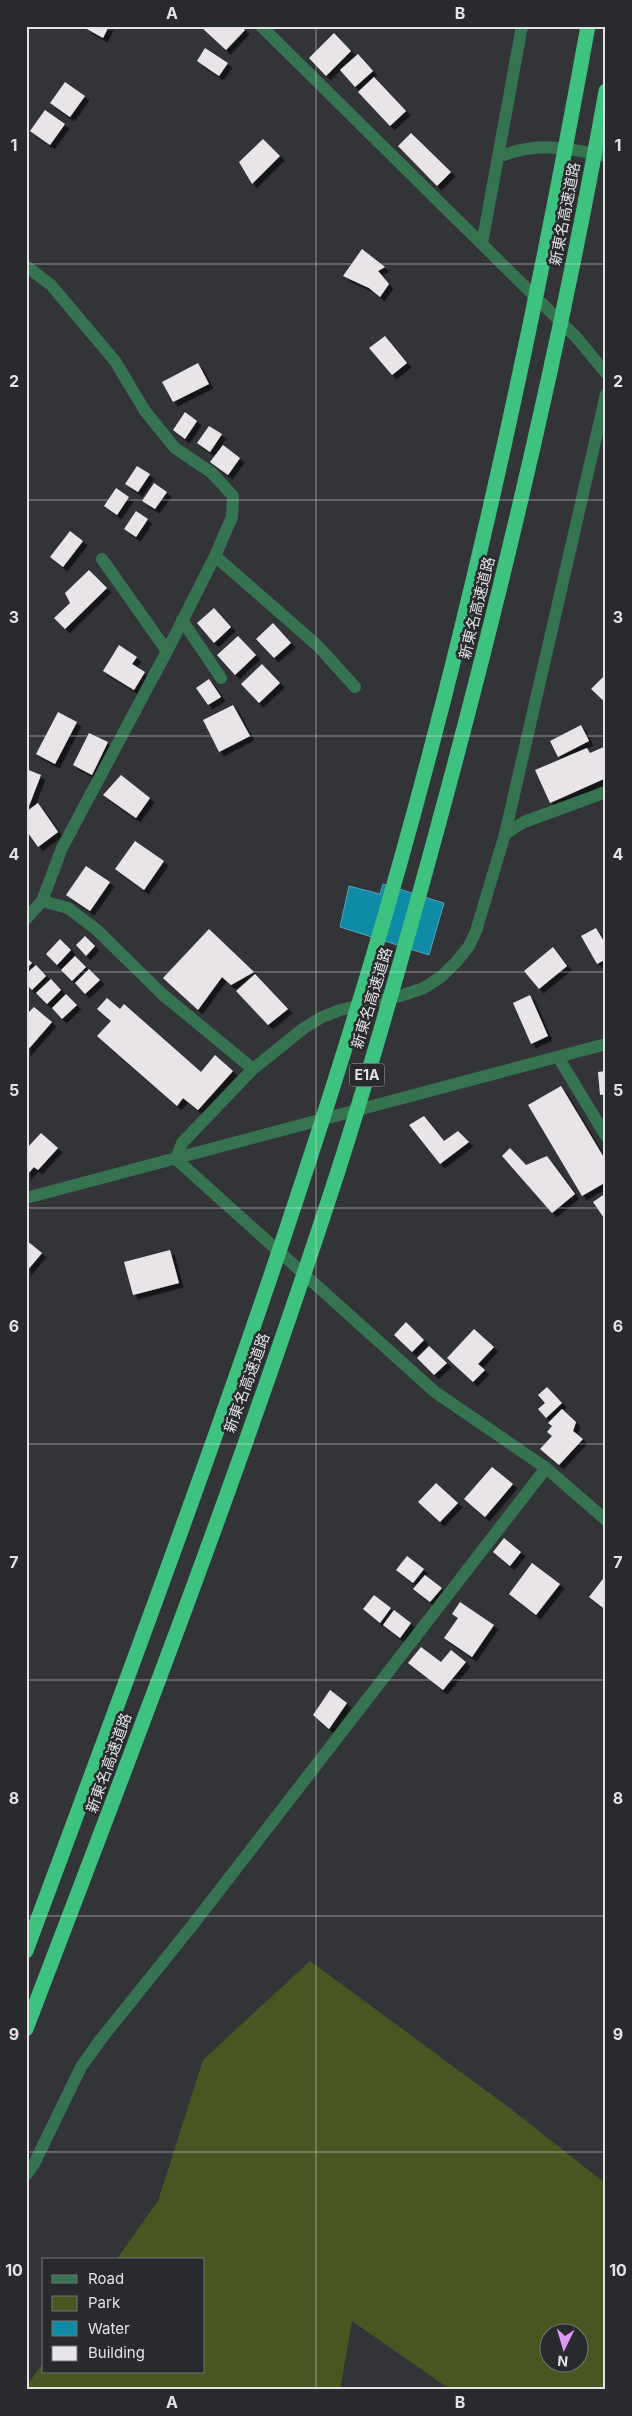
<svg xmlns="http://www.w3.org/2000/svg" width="632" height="2416" viewBox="0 0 632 2416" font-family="Inter,'Noto Sans JP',sans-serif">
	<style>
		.green { fill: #485722; fill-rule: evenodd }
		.water { fill: #0f8ba6; stroke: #4fa5b9 }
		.building { fill: #e8e4e8; filter: url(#shadow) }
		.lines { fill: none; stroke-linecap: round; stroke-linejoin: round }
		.minor { stroke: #367451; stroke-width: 12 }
		.tertiary { stroke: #367451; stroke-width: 12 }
		.motorway-bridge { stroke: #3dc27f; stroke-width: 15 }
		.grid { fill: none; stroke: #e3e3e6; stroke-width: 1; stroke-opacity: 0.55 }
		.labels { text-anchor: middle; stroke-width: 5; stroke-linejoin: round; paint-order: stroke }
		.shield { fill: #292a2e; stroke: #abacaf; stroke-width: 1 }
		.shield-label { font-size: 14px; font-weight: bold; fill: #e3e3e6 }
		.street-label { font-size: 15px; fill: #e3e3e6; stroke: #292a2e }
		.neatline { fill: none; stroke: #e3e3e6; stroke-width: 2 }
		.grid-label { font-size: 16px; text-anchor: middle; font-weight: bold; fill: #e3e3e6 }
	</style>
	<defs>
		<filter id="shadow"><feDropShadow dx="4.5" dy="4.5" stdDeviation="0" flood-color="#0009"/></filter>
	</defs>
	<rect width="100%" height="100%" fill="#333438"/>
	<path class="green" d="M 310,1961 L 511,2109 L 606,2184 L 606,2390 L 451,2390 L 352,2321 L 340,2390 L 26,2390 L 26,2386 L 44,2362 L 44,2372 L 204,2372 L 204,2260 L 116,2260 L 158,2201 L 203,2060 ZM 550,2334 L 580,2334 L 580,2364 L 550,2364 Z"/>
	<path class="water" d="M 383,884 L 444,903 L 429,955 L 340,927 L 349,886 L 380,894 Z"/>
	<path class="building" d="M 88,26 L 109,26 L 103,38 L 87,29 Z
		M 200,26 L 241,26 L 245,30 L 226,50 Z
		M 334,33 L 351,51 L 326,76 L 309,58 Z
		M 205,48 L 228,63 L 219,76 L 197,61 Z
		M 358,54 L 373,71 L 355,87 L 340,70 Z
		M 374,77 L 406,111 L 390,126 L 358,92 Z
		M 65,82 L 85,96 L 70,117 L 50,103 Z
		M 45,110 L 65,124 L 50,145 L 30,131 Z
		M 411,133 L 451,172 L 437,186 L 398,146 Z
		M 263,139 L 280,156 L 252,184 L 239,162 Z
		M 362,249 L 385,267 L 378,271 L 389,284 L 380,297 L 369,288 L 343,276 Z
		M 385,336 L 407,363 L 392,375 L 369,348 Z
		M 198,363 L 209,384 L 173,402 L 162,382 Z
		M 185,412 L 197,421 L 185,439 L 173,430 Z
		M 209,426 L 222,434 L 210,452 L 197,443 Z
		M 223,445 L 240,458 L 228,475 L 210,462 Z
		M 137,466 L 150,474 L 138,492 L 125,484 Z
		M 154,483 L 167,492 L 155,509 L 142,501 Z
		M 116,488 L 129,497 L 117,515 L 104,506 Z
		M 136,511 L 148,519 L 136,537 L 124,529 Z
		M 70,531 L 83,541 L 63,567 L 50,557 Z
		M 89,570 L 107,588 L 65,629 L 54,618 L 70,603 L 65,593 Z
		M 214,608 L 231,627 L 214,643 L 197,623 Z
		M 273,623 L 291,643 L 274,658 L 256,639 Z
		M 238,636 L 256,655 L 235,675 L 217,655 Z
		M 119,645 L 137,657 L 132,664 L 145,672 L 134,690 L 103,671 Z
		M 262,664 L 280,683 L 259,703 L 241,684 Z
		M 605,675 L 606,676 L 606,703 L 591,689 Z
		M 209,679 L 221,697 L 208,705 L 196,688 Z
		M 233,705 L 250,736 L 219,752 L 203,720 Z
		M 58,712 L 77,722 L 55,764 L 36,754 Z
		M 581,725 L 589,741 L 558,757 L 550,741 Z
		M 89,733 L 108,742 L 92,775 L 73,765 Z
		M 606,746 L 606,778 L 550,803 L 535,770 L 587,748 L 590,753 Z
		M 26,769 L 41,775 L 29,806 L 26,805 Z
		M 121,775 L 150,798 L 136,818 L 103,795 Z
		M 38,803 L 58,832 L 38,847 L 26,830 L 26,812 Z
		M 135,841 L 164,861 L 144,890 L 115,869 Z
		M 86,866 L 110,882 L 90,911 L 66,895 Z
		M 596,928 L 606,945 L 606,959 L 597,964 L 581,936 Z
		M 209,929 L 254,972 L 231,985 L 222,977 L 198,1010 L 163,978 Z
		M 85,936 L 95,946 L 86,956 L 76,945 Z
		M 60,939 L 71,950 L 57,965 L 46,954 Z
		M 553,947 L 567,966 L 539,989 L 524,971 Z
		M 75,956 L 86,967 L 72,981 L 61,970 Z
		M 26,957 L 32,963 L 26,969 Z
		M 36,965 L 46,976 L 32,990 L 26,984 L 26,974 Z
		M 89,969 L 100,980 L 85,994 L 75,983 Z
		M 255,974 L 288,1009 L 268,1025 L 236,991 Z
		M 51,979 L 61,990 L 47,1004 L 36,993 Z
		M 66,994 L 77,1005 L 62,1019 L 52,1008 Z
		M 530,995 L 548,1036 L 531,1044 L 513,1003 Z
		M 107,998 L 120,1009 L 124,1004 L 201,1072 L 215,1055 L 233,1071 L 198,1110 L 183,1098 L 177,1106 L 97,1036 L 111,1021 L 97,1009 Z
		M 34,1007 L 52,1022 L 26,1052 L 26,1015 Z
		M 606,1071 L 606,1094 L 600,1095 L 598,1072 Z
		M 561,1086 L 606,1161 L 606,1182 L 582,1196 L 528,1105 Z
		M 424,1116 L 444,1141 L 458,1131 L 469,1142 L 440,1164 L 409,1125 Z
		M 41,1133 L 58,1148 L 38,1170 L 34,1167 L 26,1176 L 26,1149 Z
		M 510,1148 L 526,1165 L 547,1156 L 575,1194 L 552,1213 L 502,1156 Z
		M 606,1193 L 606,1221 L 593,1202 Z
		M 26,1240 L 42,1253 L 26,1272 Z
		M 170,1250 L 179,1283 L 133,1295 L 124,1262 Z
		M 406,1322 L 424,1340 L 412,1352 L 394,1335 Z
		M 474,1329 L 494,1347 L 478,1364 L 485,1370 L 473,1382 L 447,1358 Z
		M 429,1346 L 447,1363 L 434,1375 L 417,1358 Z
		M 547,1387 L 562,1403 L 546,1418 L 538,1409 L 545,1403 L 538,1395 Z
		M 562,1409 L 576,1422 L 573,1431 L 583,1439 L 559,1465 L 540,1449 L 552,1436 L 547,1432 L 552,1426 L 548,1423 Z
		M 492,1467 L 513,1484 L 485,1517 L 464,1499 Z
		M 436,1483 L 458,1503 L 440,1522 L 418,1502 Z
		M 504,1538 L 521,1552 L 510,1566 L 493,1552 Z
		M 407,1556 L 424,1569 L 413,1583 L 396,1570 Z
		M 532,1563 L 560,1584 L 536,1615 L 509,1594 Z
		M 425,1575 L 442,1588 L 430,1602 L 413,1589 Z
		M 606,1575 L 606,1610 L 589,1597 Z
		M 374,1595 L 391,1608 L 380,1623 L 363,1609 Z
		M 460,1602 L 494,1625 L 472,1657 L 444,1638 L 458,1618 L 452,1614 Z
		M 394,1610 L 411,1623 L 400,1638 L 383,1625 Z
		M 421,1647 L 441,1662 L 451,1650 L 466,1662 L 443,1690 L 408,1663 Z
		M 330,1690 L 347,1703 L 329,1729 L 313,1715 Z"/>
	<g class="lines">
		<path class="minor" d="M 261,26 L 576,337 L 606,373
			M 498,157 C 540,141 563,148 606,156
			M 482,244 L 522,26
			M 26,266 L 51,285 L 115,361 L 145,411 L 175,448 L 212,473 L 233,496 L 232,517 L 215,556 L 167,651 L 62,848 L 42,901
			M 215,556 L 318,646 L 355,687
			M 102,559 L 167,651
			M 182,620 L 221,678
			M 606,792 L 524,822 L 505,834 L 476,931 L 469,946 L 457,961 L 442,976 L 424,988 L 400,996 L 340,1010 L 322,1017 L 304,1028 L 253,1069 L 182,1143 L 176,1159 L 435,1392 L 546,1468 L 606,1520
			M 505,834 L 606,394
			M 26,919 L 42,901 L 68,908 L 97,930 L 162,994 L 253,1069
			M 558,1057 L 606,1136
			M 26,2175 L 34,2164 L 81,2067 L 101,2039 L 191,1927 L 546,1468"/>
		<path class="tertiary" d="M 26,1198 L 606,1044"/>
		<path class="motorway-bridge" d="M 26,1951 C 148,1623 272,1295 372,960 C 463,654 531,340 588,26
			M 26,2029 C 135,1744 245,1459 339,1168 C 375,1055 407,940 438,826 C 504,583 562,338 606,91"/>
	</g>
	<path class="grid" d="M 316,26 L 316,2390M 26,264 L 606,264M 26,500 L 606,500M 26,736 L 606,736M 26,972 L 606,972M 26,1208 L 606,1208M 26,1444 L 606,1444M 26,1680 L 606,1680M 26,1916 L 606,1916M 26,2152 L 606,2152"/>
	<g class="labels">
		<rect class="shield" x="349.5" y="1063.5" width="35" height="23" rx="4"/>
		<g class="shield-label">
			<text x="367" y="1080">E1A</text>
		</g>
		<g class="street-label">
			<text transform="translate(565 214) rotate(-79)" y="5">新東名高速道路</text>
			<text transform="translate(477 608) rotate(-76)" y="5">新東名高速道路</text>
			<text transform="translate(372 998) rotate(-73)" y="5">新東名高速道路</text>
			<text transform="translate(247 1383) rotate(-70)" y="5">新東名高速道路</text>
			<text transform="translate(109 1763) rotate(-70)" y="5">新東名高速道路</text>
		</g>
	</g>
	<rect width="632" height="2416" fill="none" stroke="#292a2e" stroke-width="55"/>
	<rect x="42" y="2258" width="162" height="115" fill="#292a2e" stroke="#737478"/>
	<rect x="52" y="2275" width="25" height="8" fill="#367451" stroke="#737478"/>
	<text x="88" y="2284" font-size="15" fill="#e3e3e6">Road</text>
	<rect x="52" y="2296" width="25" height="15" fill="#485722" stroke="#737478"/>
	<text x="88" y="2308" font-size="15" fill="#e3e3e6">Park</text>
	<rect x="52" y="2321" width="25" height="15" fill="#0f8ba6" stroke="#737478"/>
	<text x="88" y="2334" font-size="15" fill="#e3e3e6">Water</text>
	<rect x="52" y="2346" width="25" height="15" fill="#e8e4e8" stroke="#737478"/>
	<text x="88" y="2358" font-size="15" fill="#e3e3e6">Building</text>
	<g transform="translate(564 2348) rotate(185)"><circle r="24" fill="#292a2e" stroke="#737478"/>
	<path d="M0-4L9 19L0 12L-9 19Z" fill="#dc99f4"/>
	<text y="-8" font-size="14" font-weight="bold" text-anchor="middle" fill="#e3e3e6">N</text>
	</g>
	<rect x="28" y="28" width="576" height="2360" class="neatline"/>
	<g class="grid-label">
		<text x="172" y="19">A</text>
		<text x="460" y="19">B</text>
		<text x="14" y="151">1</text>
		<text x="618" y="151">1</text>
		<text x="14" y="387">2</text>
		<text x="618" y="387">2</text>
		<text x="14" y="623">3</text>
		<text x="618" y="623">3</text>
		<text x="14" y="860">4</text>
		<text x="618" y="860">4</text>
		<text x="14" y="1096">5</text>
		<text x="618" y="1096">5</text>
		<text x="14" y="1332">6</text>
		<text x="618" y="1332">6</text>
		<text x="14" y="1568">7</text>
		<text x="618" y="1568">7</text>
		<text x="14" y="1804">8</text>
		<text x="618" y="1804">8</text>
		<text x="14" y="2040">9</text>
		<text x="618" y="2040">9</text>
		<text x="14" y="2276">10</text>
		<text x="618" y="2276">10</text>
		<text x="172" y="2408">A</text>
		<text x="460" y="2408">B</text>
	</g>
</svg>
